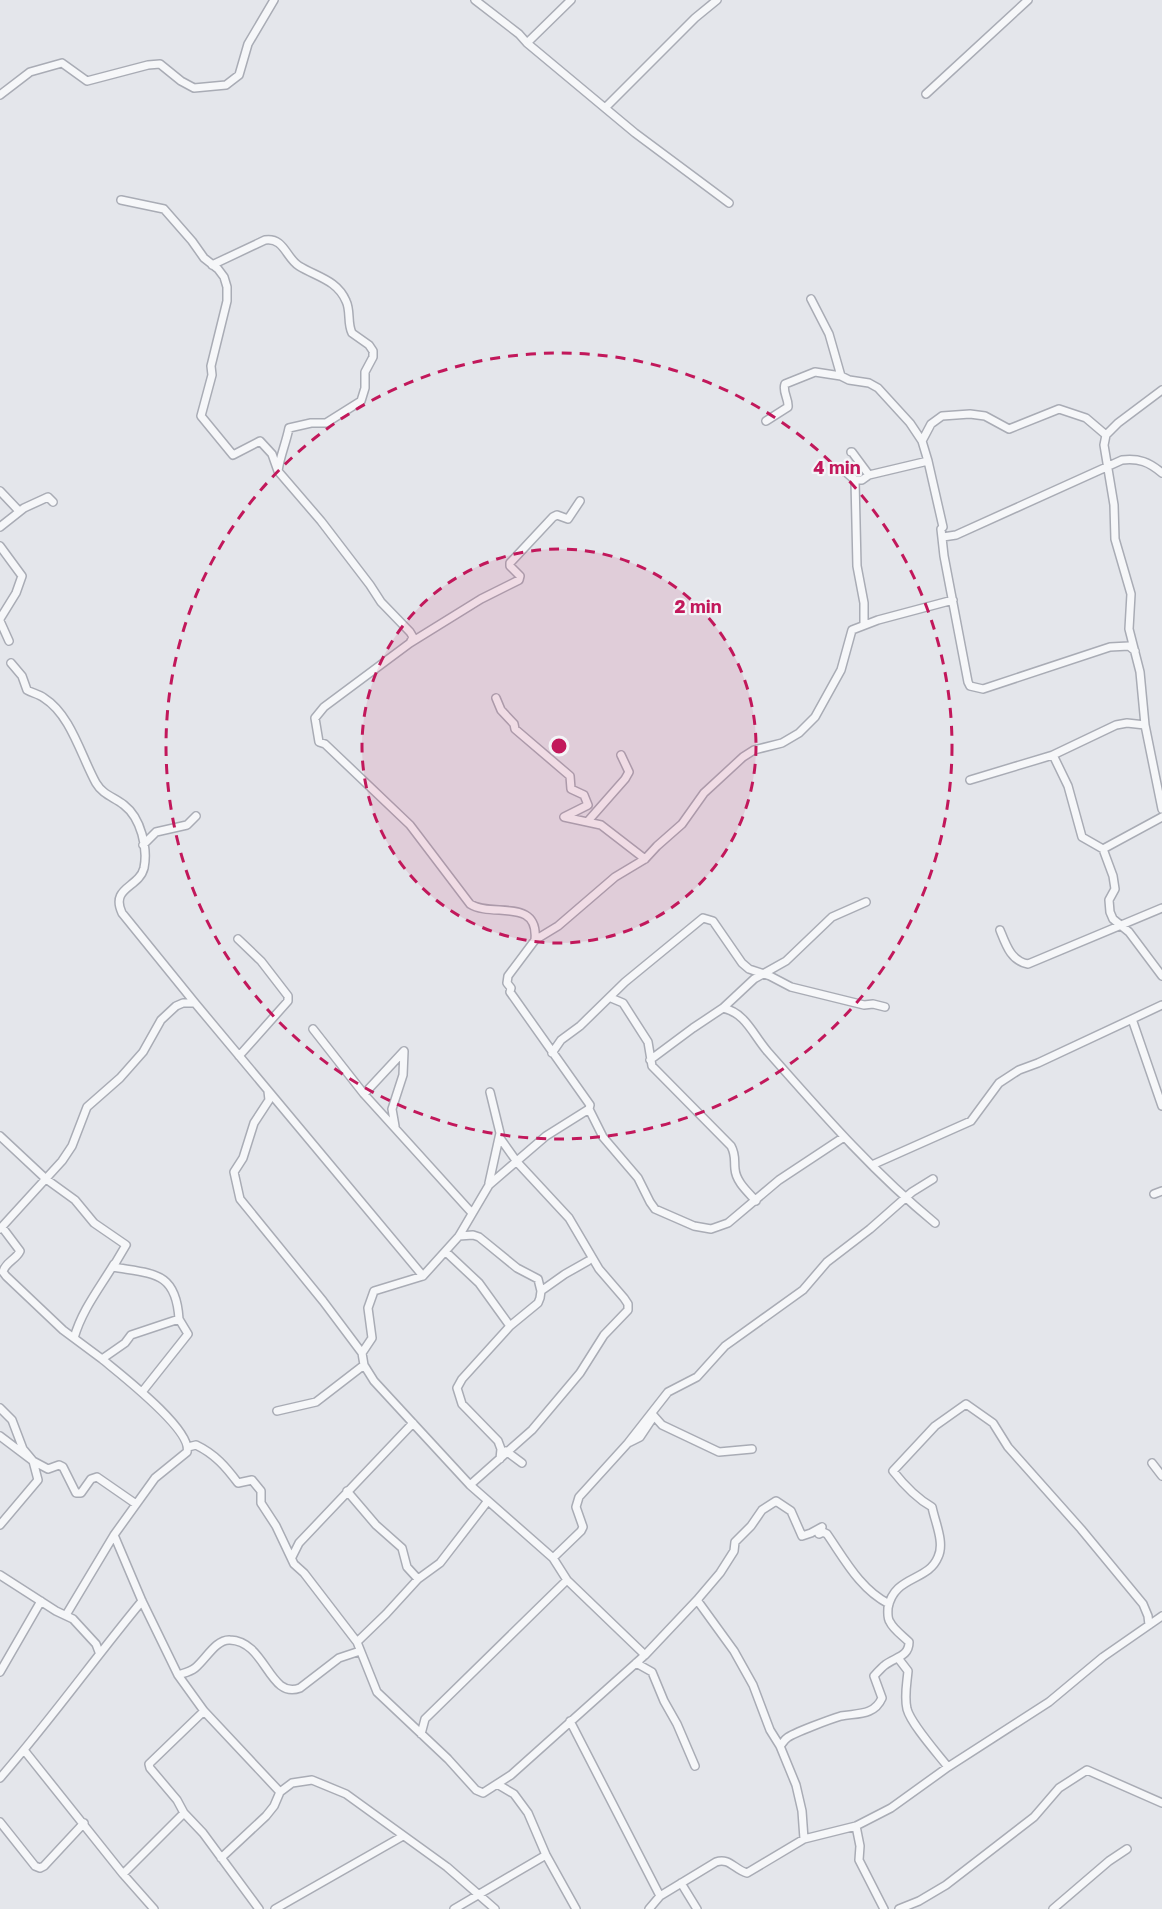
<svg xmlns="http://www.w3.org/2000/svg" width="1162" height="1909" viewBox="0 0 1162 1909" font-family="'Golos Text',sans-serif">
	<style>
		.lines { fill: none; stroke-linecap: round; stroke-linejoin: round }
		.minor-casing { stroke: #a9acb5; stroke-width: 10 }
		.minor { stroke: #f6f7f9; stroke-width: 7 }
		.ring { fill: none; stroke: #c2185b; stroke-width: 3; stroke-dasharray: 10 8 }
		.centre { fill: #c2185b; stroke: #f4f5f8; stroke-width: 3 }
		.ring-label { font-size: 18px; text-anchor: middle; font-weight: bold; fill: #c2185b; stroke: #f4f5f8; stroke-width: 4.5; stroke-linejoin: round; paint-order: stroke }
	</style>
	<rect width="100%" height="100%" fill="#e4e6eb"/>
	<g class="lines">
		<defs>
			<path id="minor" d="M 475,0 L 519,34 L 527,43 L 635,133 L 729,203
				M 527,43 L 571,0
				M 926,94 L 1028,0
				M 0,95 L 30,72 L 62,63 L 87,81 L 148,65 L 160,64 L 181,81 L 194,88 L 226,85 L 239,75 L 248,44 L 274,0
				M 605,108 L 695,18 L 717,0
				M 121,200 L 164,209 L 192,241 L 204,258 L 218,269 L 224,277 L 227,287 L 227,301 L 211,366 L 212,375 L 201,416 L 233,455 L 260,441 L 272,454 L 278,471 L 321,521 L 370,585 L 381,602 L 410,632 L 413,637 L 410,643
				M 212,265 L 265,240 C 284,237 286,258 299,266 C 317,277 337,280 346,301 C 351,311 347,323 352,333 L 369,345 L 373,351 L 373,357 L 365,372 L 365,388 L 361,401 L 326,423 L 311,423 L 289,428 C 286,443 280,456 278,471
				M 811,299 L 829,334 L 841,376 L 849,380 L 869,383 L 878,388 L 910,423 L 922,441 L 928,461 L 943,527 L 941,529 L 944,556 L 968,682 L 970,686 L 983,689 L 1110,647 L 1129,646 L 1135,651
				M 1162,390 L 1118,423 L 1106,435 L 1104,445 L 1114,505 L 1115,539 L 1131,594 L 1129,629 L 1140,672 L 1145,725 L 1162,809
				M 766,421 L 788,407 C 789,399 782,392 785,384 L 815,372 L 841,376
				M 922,441 L 931,424 L 942,416 L 970,414 L 985,416 L 1009,429 L 1059,409 L 1086,418 L 1106,435
				M 851,452 L 852,452 L 869,475
				M 846,466 L 848,474 L 855,480 L 857,566 L 864,603 L 864,624
				M 855,480 L 862,480 L 869,475 L 928,461
				M 0,491 L 19,511
				M 0,527 L 24,508 L 48,497 L 53,502
				M 943,537 L 956,535 L 1122,460 C 1139,458 1149,462 1162,473
				M 0,546 L 22,576 L 16,593 L 0,619
				M 0,621 L 9,641
				M 11,663 L 22,676 L 27,690 C 32,693 39,694 44,698 C 71,715 81,756 96,783 C 103,795 114,797 124,805 C 141,818 148,848 144,868 C 139,888 110,887 122,913 L 195,1003 L 423,1276 L 374,1291 L 368,1308 L 372,1338 L 362,1353 L 364,1365 L 374,1381 L 470,1485 L 553,1558 L 567,1580 L 645,1655 L 511,1775 L 497,1784 L 514,1794 L 528,1813 L 546,1855 L 576,1909
				M 496,698 L 501,710 L 514,724 L 515,729 L 570,776 L 571,789 L 584,795 L 588,805 L 564,817 L 601,825 L 645,859
				M 1053,755 L 1068,786 L 1082,837 L 1103,849 L 1113,876 L 1115,889 L 1109,900 L 1110,912 L 1113,919 L 1129,932 L 1162,976
				M 970,780 L 1053,755 L 1116,725 L 1127,723 L 1145,725
				M 588,821 L 625,779 L 629,772 L 621,755
				M 143,845 L 156,832 L 187,825 L 196,816
				M 1103,849 L 1162,817
				M 1000,930 C 1006,945 1011,961 1028,964 L 1162,908
				M 238,939 L 261,961 L 288,996 L 288,1001 L 239,1056
				M 535,940 C 539,897 492,918 470,904 L 410,825 L 325,744 L 319,742 L 315,718 L 324,707 L 410,643 L 481,599 L 519,580 L 520,576 L 510,566 L 510,563 L 553,517 L 557,515 L 568,519 L 580,501
				M 611,998 L 623,1003 L 648,1042 L 652,1066 L 731,1146 C 736,1155 734,1160 735,1169 C 736,1182 748,1192 756,1201
				M 723,1008 C 746,1013 753,1035 768,1052 C 821,1112 873,1172 935,1223
				M 1132,1019 L 1162,1106
				M 313,1029 L 364,1094 L 471,1212
				M 552,1053 L 561,1040 L 580,1026 L 625,982 L 703,918 L 713,921 L 742,963 L 749,969 L 770,976 L 791,987 L 864,1005 L 873,1004 L 885,1007
				M 650,1060 L 693,1028 L 723,1008 L 754,979 L 786,961 L 832,917 L 866,902
				M 268,1091 L 269,1100 L 254,1123 L 243,1158 L 234,1172 L 240,1199 L 323,1301 L 362,1353
				M 364,1094 L 404,1051 L 403,1075 L 392,1109 L 395,1126
				M 589,1109 L 603,1137 L 638,1178 L 650,1202 L 655,1209 L 694,1226 L 711,1229 L 728,1223 L 779,1180 L 844,1137
				M 0,1136 L 46,1179 L 75,1200 L 94,1223 L 126,1245 L 113,1267 C 153,1274 176,1271 179,1319 L 131,1335 L 125,1343 L 102,1359 C 120,1374 193,1430 187,1452 L 155,1478 L 114,1535 L 142,1601 L 178,1675 L 204,1711 L 280,1792
				M 872,1165 L 971,1121 L 999,1083 L 1019,1070 L 1038,1063 L 1162,1005
				M 489,1183 L 500,1133 L 490,1092
				M 1154,1194 L 1162,1191
				M 2,1227 L 20,1251 C 16,1260 5,1262 3,1272 L 6,1276 L 63,1330 L 102,1359
				M 0,1229 L 62,1161 L 72,1146 L 87,1107 L 120,1078 L 143,1052 L 161,1020 L 176,1006 L 183,1003 L 195,1003
				M 459,1236 L 473,1235 L 479,1237 L 517,1268 L 538,1279 L 541,1291 L 540,1298 L 538,1303 L 510,1326 L 462,1379 L 457,1388 L 462,1404 L 498,1441 L 501,1449 L 500,1459
				M 446,1252 L 479,1283 L 510,1326
				M 423,1276 L 459,1236 L 489,1185 L 546,1136 L 589,1109 L 590,1105 L 510,992 L 511,988 L 507,983 L 508,976 L 535,940 L 558,926 L 615,877 L 645,859 L 657,846 L 682,824 L 704,793 L 743,757 L 754,750 L 782,743 L 799,733 L 815,717 L 841,670 L 852,630 L 878,620 L 953,600
				M 541,1291 L 565,1274 L 588,1261
				M 74,1338 C 82,1310 99,1289 114,1264
				M 142,1392 L 188,1334 L 179,1319
				M 0,1408 L 12,1420 L 23,1449 L 33,1461 L 48,1469 L 59,1465 L 63,1467 L 76,1493 L 81,1493 L 91,1479 L 97,1477 L 136,1504
				M 277,1411 L 316,1402 L 364,1365
				M 0,1436 L 33,1461 L 38,1480 L 0,1525
				M 630,1442 L 640,1437 L 654,1416 L 662,1425 L 719,1452 L 752,1449
				M 188,1447 L 196,1445 C 215,1454 226,1467 238,1483 L 252,1480 L 261,1491 L 261,1503 L 276,1526 L 294,1564 L 304,1573 L 357,1642 L 377,1692 L 448,1759 L 476,1790 L 483,1793 L 497,1784
				M 506,1451 L 522,1463
				M 1152,1463 L 1162,1476
				M 470,1485 L 532,1430 L 580,1373 L 604,1335 L 628,1310 L 628,1304 L 624,1298 L 599,1269 L 569,1218 L 517,1162 L 500,1138
				M 347,1491 L 376,1525 L 402,1548 L 407,1567 L 418,1579
				M 292,1557 L 299,1543 L 413,1423
				M 553,1558 L 581,1531 L 583,1527 L 576,1507 L 579,1497 L 628,1443 L 668,1392 L 697,1377 L 725,1346 L 803,1290 L 827,1262 L 870,1229 L 912,1192 L 933,1179
				M 0,1575 L 56,1611 L 73,1619 L 96,1644 L 99,1652
				M 697,1600 L 734,1651 L 753,1685 L 770,1730 L 780,1746 L 796,1785 L 802,1811 L 804,1839
				M 66,1615 L 114,1535
				M 357,1642 L 386,1614 L 418,1579 L 440,1563 L 487,1502
				M 645,1655 L 697,1600 L 720,1573 L 734,1551 L 735,1542 L 751,1526 L 762,1510 L 776,1501 L 791,1511 L 802,1536 L 811,1533 L 822,1527 L 819,1534 L 823,1532 L 827,1534 C 845,1560 860,1589 889,1604
				M 898,1658 L 908,1671 C 907,1683 904,1696 907,1709 C 911,1724 937,1753 948,1767
				M 636,1663 L 652,1672 L 664,1701 L 677,1724 L 695,1766
				M 0,1672 L 41,1601
				M 178,1675 C 184,1673 190,1672 195,1668 C 206,1659 216,1639 230,1640 C 266,1641 269,1700 300,1688 L 339,1658 L 360,1651
				M 204,1711 L 149,1764 L 150,1768 L 177,1800 L 184,1813 L 203,1833 L 259,1909
				M 570,1721 L 660,1896
				M 421,1734 L 425,1719 L 567,1580
				M 780,1746 C 783,1743 784,1740 787,1738 C 793,1733 831,1719 841,1716 C 857,1713 874,1716 882,1698 L 874,1676 C 877,1673 881,1668 885,1665 C 895,1657 909,1657 909,1642 C 903,1636 893,1629 890,1622 C 887,1618 888,1612 888,1608 C 894,1575 928,1582 938,1557 C 945,1543 935,1522 932,1507 C 916,1498 904,1485 893,1471 L 935,1426 L 966,1404 L 993,1423 L 1008,1447 L 1081,1529 L 1143,1604 L 1148,1616 L 1149,1625
				M 24,1750 L 123,1874 L 154,1909
				M 0,1778 C 50,1721 94,1659 142,1601
				M 0,1822 L 35,1866 L 40,1868 L 44,1866 L 84,1823
				M 856,1826 L 860,1846 L 859,1860 L 884,1909
				M 221,1858 L 266,1816 L 274,1806 L 280,1792 L 292,1783 L 312,1780 L 346,1794 L 447,1867 L 495,1909
				M 123,1874 L 184,1813
				M 681,1883 L 697,1909
				M 275,1909 L 403,1836
				M 454,1909 L 546,1855
				M 649,1909 L 660,1896 L 716,1862 C 729,1857 735,1870 747,1873 L 804,1839 L 856,1826 L 891,1808 L 948,1767 L 1049,1702 L 1103,1657 L 1162,1616
				M 899,1909 L 919,1901 L 946,1885 L 1034,1817 L 1059,1788 L 1087,1770 L 1162,1803
				M 1053,1909 L 1109,1861 L 1127,1849"/>
		</defs>
		<use href="#minor" class="minor-casing"/>
		<use href="#minor" class="minor"/>
	</g>
	<circle cx="559" cy="746" r="197" fill="#c2185b" fill-opacity=".12"/>
	<g class="ring">
		<circle cx="559" cy="746" r="197"/>
		<circle cx="559" cy="746" r="393"/>
	</g>
	<circle cx="559" cy="746" r="9" class="centre"/>
	<g class="ring-label">
		<text x="837" y="474">4 min</text>
		<text x="698" y="613">2 min</text>
	</g>
</svg>
